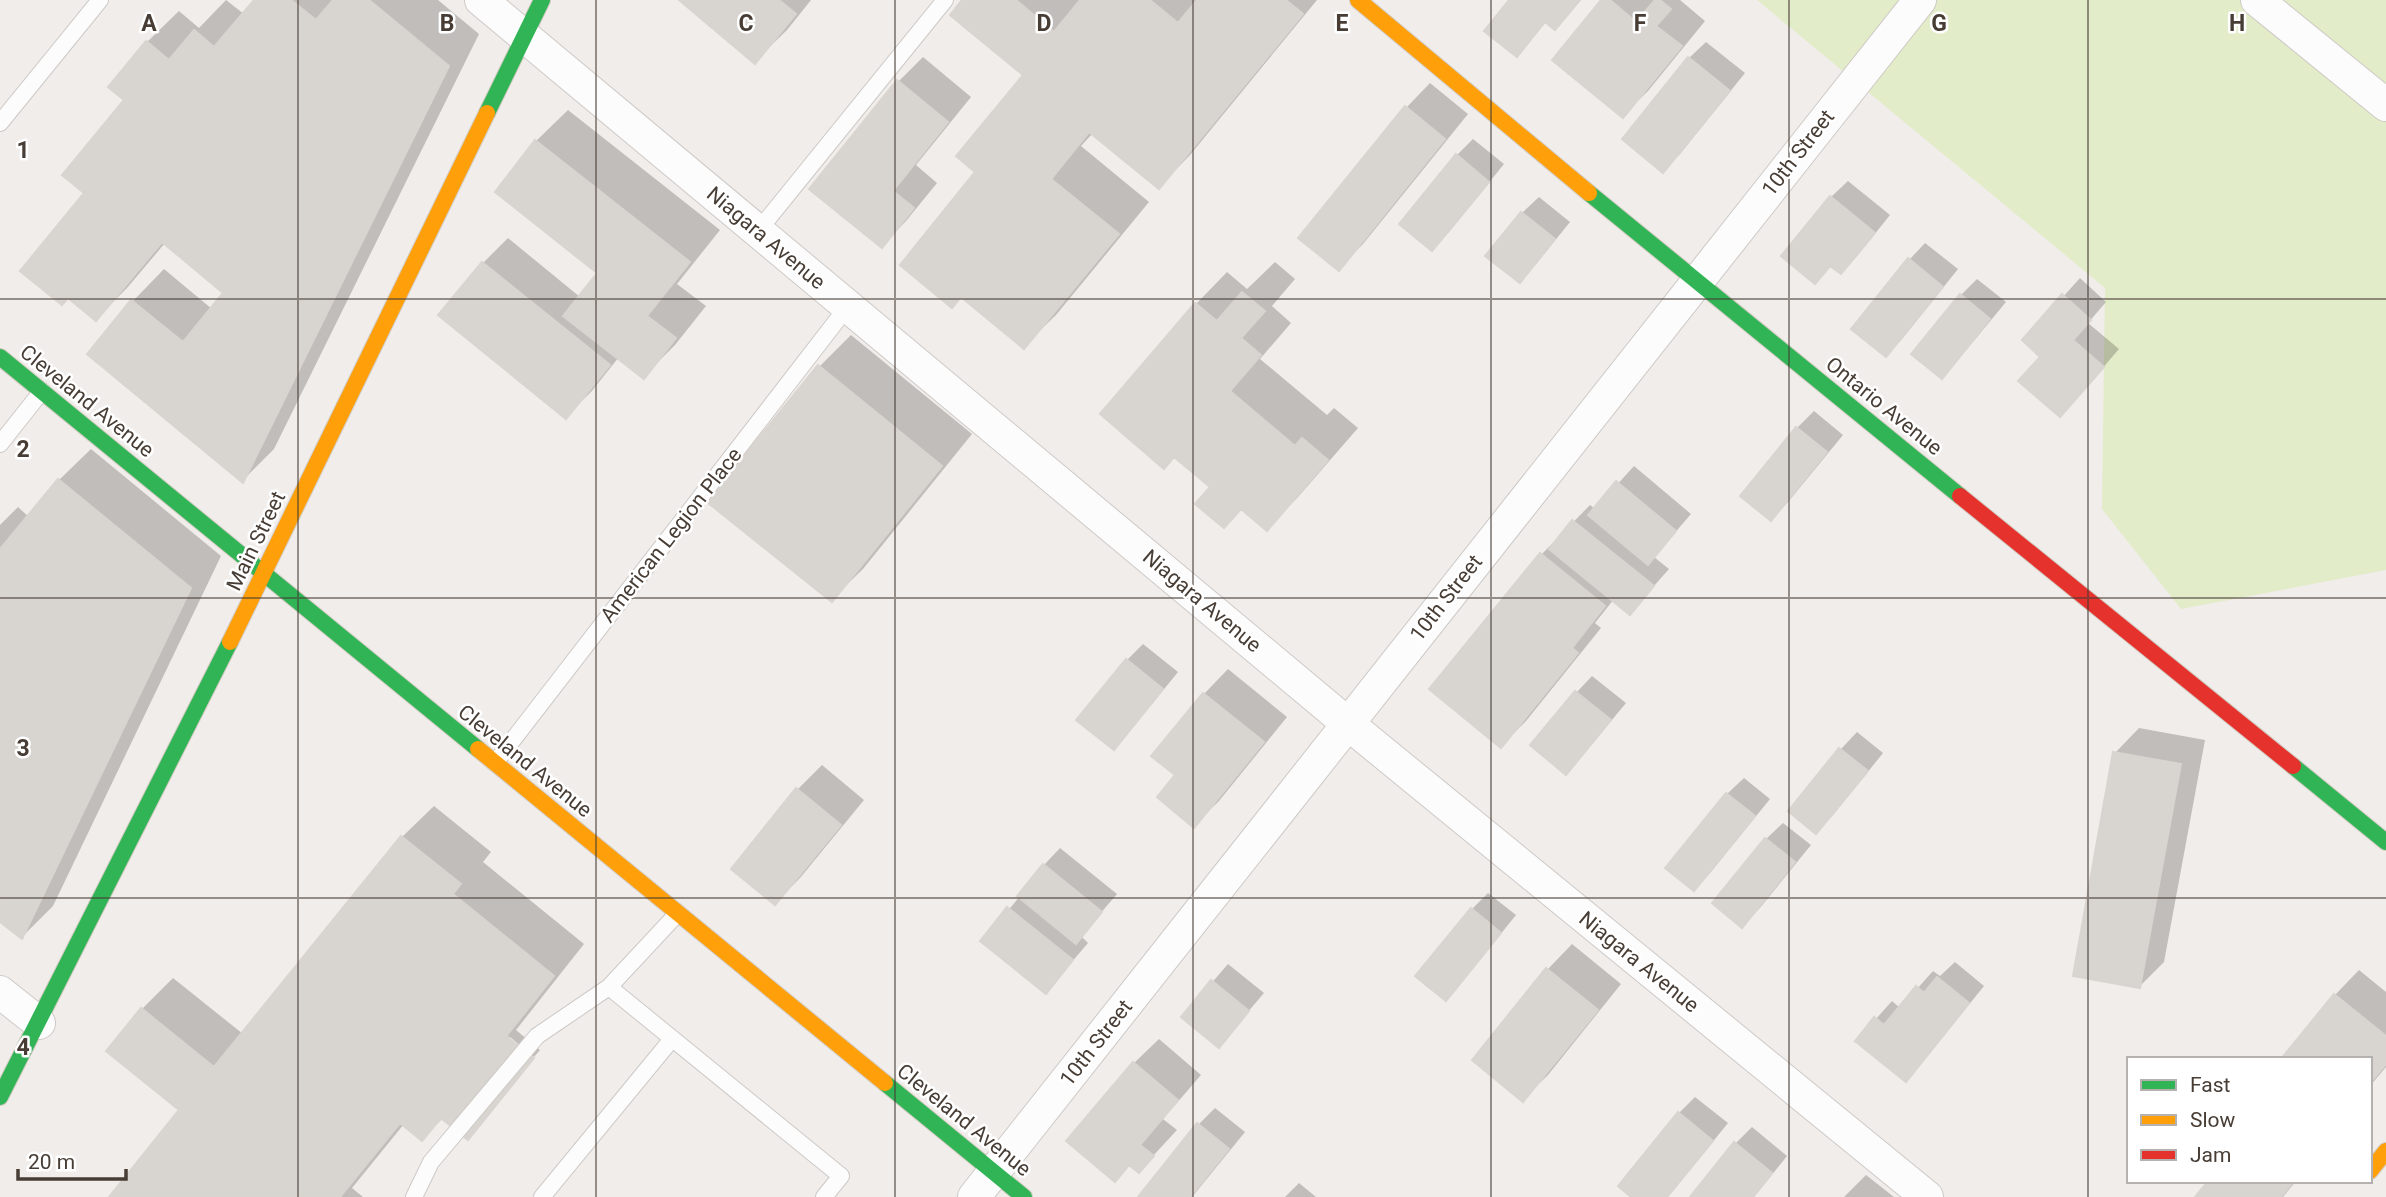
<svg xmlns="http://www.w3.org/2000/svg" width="2386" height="1197" viewBox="0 0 2386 1197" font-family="Roboto,sans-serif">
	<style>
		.green { fill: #e3ecc8 }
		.shadow { fill: #0003 }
		.building { fill: #d8d4d0; stroke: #d9d4cf; stroke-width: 2 }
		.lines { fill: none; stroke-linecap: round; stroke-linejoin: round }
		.lane-casing { stroke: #cdc9c6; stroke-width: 18 }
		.street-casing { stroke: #cdc9c6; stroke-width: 34 }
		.fast-casing { stroke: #d1cac1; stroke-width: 18 }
		.slow-casing { stroke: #d1cac1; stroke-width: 18 }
		.jam-casing { stroke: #d1cac1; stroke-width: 18 }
		.lane { stroke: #fdfcfc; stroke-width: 16 }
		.street { stroke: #fdfcfc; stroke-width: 32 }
		.fast { stroke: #30b455; stroke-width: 16 }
		.slow { stroke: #ff9f0a; stroke-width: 16 }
		.jam { stroke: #e5322d; stroke-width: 16 }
		.grid { fill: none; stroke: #473d35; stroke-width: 2; stroke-opacity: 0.55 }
		.labels { text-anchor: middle; stroke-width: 5; stroke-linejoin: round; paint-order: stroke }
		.street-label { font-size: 21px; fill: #473d35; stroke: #fff }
		.grid-label { font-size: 23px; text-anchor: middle; font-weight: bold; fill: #473d35; stroke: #fff; stroke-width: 5; stroke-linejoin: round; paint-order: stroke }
	</style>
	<rect width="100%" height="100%" fill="#f0edea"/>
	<path class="green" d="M 1757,0 L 2386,0 L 2386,570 L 2181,609 L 2102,509 L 2105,288 Z"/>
	<path class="shadow" d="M 226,0 L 244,14 L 256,0 L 438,0 L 479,34 L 274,449 L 243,480 L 89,353 L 133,301 L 164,269 L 212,309 L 226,293 L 165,243 L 127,288 L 96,319 L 86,193 L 126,100 L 147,42 L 179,11 L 199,28 Z
		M 682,0 L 811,0 L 787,30 L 755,61 Z
		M 964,0 L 1317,0 L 1190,155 L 1159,187 L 1093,133 L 1081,146 L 1149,202 L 1056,315 L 1024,346 L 978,172 L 1026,75 Z
		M 1511,0 L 1581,0 L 1555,28 L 1547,21 L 1516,55 Z
		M 1603,0 L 1680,0 L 1705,21 L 1648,91 L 1623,115 Z
		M 1706,42 L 1745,73 L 1680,154 L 1663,170 L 1689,58 Z
		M 923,57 L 971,97 L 916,165 L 937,183 L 906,221 L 882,246 L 811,188 L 899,81 Z
		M 1430,83 L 1468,114 L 1363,244 L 1338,269 L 1406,108 Z
		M 568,110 L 720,230 L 677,284 L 706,306 L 675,345 L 644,376 L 619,357 L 591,392 L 566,416 L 441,315 L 483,263 L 508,238 L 580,297 L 600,272 L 536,141 Z
		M 1473,139 L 1504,164 L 1449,232 L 1432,249 L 1457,155 Z
		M 1848,181 L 1890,215 L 1857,256 L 1841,272 L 1832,265 L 1815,282 L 1831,197 Z
		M 1539,197 L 1570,222 L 1536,264 L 1520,281 L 1522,213 Z
		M 1925,243 L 1958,269 L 1902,339 L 1886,355 L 1909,260 Z
		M 1275,262 L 1295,279 L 1272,306 L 1291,323 L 1260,359 L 1327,415 L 1334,408 L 1358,428 L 1298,497 L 1267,529 L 1242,508 L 1224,526 L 1212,487 L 1196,304 L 1227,272 L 1247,289 Z
		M 2080,278 L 2106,302 L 2088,323 L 2119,349 L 2076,399 L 2042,357 L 2024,340 Z
		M 1977,279 L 2006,302 L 1958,360 L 1942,376 L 1961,295 Z
		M 851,335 L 972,434 L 863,569 L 831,600 L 819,367 Z
		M 1814,411 L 1843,435 L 1788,502 L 1771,519 L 1742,495 L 1797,428 Z
		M 91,449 L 221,556 L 53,906 L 22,937 L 0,919 L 0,525 L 18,507 L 29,517 L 59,480 Z
		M 1634,466 L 1691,514 L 1654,557 L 1669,569 L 1630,613 L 1614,599 L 1595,623 L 1601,628 L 1526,721 L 1501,746 L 1541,555 L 1590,505 L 1595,509 Z
		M 1143,644 L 1178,672 L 1130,731 L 1113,747 L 1127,660 Z
		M 1228,669 L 1287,717 L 1219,801 L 1194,825 L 1178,775 L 1154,756 L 1204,694 Z
		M 1592,676 L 1626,703 L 1582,756 L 1566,772 L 1576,693 Z
		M 2139,728 L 2205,740 L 2164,962 L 2140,986 L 2115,753 Z
		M 1857,732 L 1883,753 L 1833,815 L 1816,832 L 1790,811 L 1841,749 Z
		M 822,765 L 864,800 L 800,878 L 775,903 L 733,869 L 798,789 Z
		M 1744,778 L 1770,799 L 1710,873 L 1694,889 L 1727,794 Z
		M 434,806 L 491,852 L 483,862 L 584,944 L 516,1030 L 540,1050 L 534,1057 L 510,1037 L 443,1118 L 422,1139 L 404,1124 L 352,1188 L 363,1197 L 111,1197 L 181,1110 L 142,1009 L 173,978 L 243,1034 L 402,837 Z
		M 1783,823 L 1811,845 L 1759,909 L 1742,925 L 1715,903 L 1766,839 Z
		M 1060,848 L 1117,894 L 1081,936 L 1088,943 L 1046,992 L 983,941 L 1020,896 L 1044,865 Z
		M 1488,893 L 1516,915 L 1462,982 L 1446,998 L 1472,909 Z
		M 1572,944 L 1621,984 L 1548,1075 L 1523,1099 L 1474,1060 L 1548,969 Z
		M 1955,962 L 1984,986 L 1922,1063 L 1905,1079 L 1857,1040 L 1892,1001 L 1900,1008 L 1933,971 L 1940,976 Z
		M 1228,964 L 1264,993 L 1219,1046 L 1183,1016 Z
		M 2359,970 L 2386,992 L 2386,1067 L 2370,1086 L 2370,1059 L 2283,1059 L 2335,995 Z
		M 1159,1039 L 1201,1075 L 1163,1119 L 1177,1130 L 1139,1171 L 1130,1164 L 1115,1179 L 1134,1063 Z
		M 1695,1097 L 1728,1123 L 1668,1197 L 1634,1197 L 1679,1113 Z
		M 1215,1108 L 1245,1132 L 1192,1197 L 1140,1197 L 1199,1124 Z
		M 1752,1127 L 1787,1156 L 1754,1197 L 1692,1197 L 1735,1144 Z
		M 1866,1175 L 1894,1197 L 1844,1197 Z
		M 2210,1181 L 2296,1181 L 2283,1197 L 2197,1197 Z
		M 1299,1183 L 1316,1197 L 1285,1197 Z"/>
	<path class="building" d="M 254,0 L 291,0 L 316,20 L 333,0 L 369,0 L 449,66 L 243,483 L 87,354 L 131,300 L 183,342 L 223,293 L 162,242 L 96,321 L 68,298 L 62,305 L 20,271 L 84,193 L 62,175 L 124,100 L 108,87 L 146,41 L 169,60 L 194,30 L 214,47 Z
		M 679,0 L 779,0 L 796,14 L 755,64 Z
		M 962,0 L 1016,0 L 1054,32 L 1080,0 L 1150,0 L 1178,23 L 1197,0 L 1286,0 L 1303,14 L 1159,189 L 1089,132 L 1051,179 L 1119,234 L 1024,349 L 961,297 L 952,308 L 900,265 L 975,172 L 956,156 L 1023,75 L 950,15 Z
		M 1509,0 L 1580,0 L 1555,30 L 1545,22 L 1517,57 L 1484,31 Z
		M 1601,0 L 1610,0 L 1636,22 L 1655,0 L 1660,0 L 1671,9 L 1656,26 L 1682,46 L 1623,118 L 1552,60 Z
		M 1688,57 L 1730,91 L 1663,173 L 1622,139 Z
		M 897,80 L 948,122 L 893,191 L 914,208 L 882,248 L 809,189 Z
		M 1405,106 L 1445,139 L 1339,271 L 1298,238 Z
		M 535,140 L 690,262 L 647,316 L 676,338 L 644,379 L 563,316 L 597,273 L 495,192 Z
		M 1456,154 L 1489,182 L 1432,251 L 1399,224 Z
		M 1830,196 L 1875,233 L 1841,274 L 1830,266 L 1815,284 L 1781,256 Z
		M 1521,212 L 1555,239 L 1520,283 L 1485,256 Z
		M 1908,258 L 1943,287 L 1886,357 L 1851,329 Z
		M 482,262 L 610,365 L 566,419 L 438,315 Z
		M 1242,292 L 1265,311 L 1241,338 L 1261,355 L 1230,391 L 1295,446 L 1302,438 L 1328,460 L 1267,531 L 1241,509 L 1224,528 L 1195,504 L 1210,487 L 1174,457 L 1164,469 L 1100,414 L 1195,303 L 1217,321 Z
		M 1960,294 L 1990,319 L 1942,379 L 1911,354 Z
		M 2062,294 L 2091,320 L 2073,340 L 2104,367 L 2060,417 L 2018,381 L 2040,357 L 2022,340 Z
		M 818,365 L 942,466 L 832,602 L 707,502 Z
		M 1796,427 L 1827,452 L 1771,521 L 1740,496 Z
		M 58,479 L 191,588 L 22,939 L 0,922 L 0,549 Z
		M 1616,481 L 1676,531 L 1648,565 L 1588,515 Z
		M 1572,520 L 1654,586 L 1630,615 L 1549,549 Z
		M 1540,553 L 1605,606 L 1572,648 L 1578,653 L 1501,748 L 1429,689 Z
		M 1126,659 L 1163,689 L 1114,750 L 1076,720 Z
		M 1575,691 L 1611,720 L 1566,775 L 1530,745 Z
		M 1203,693 L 1264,742 L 1194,828 L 1157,797 L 1175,775 L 1151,756 Z
		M 1839,748 L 1868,771 L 1816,834 L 1788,811 Z
		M 2113,752 L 2181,764 L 2140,988 L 2073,976 Z
		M 796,788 L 841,825 L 775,905 L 731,869 Z
		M 1726,793 L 1755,816 L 1694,891 L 1665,868 Z
		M 401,836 L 461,884 L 453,894 L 554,976 L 441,1118 L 422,1141 L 400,1123 L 340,1197 L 109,1197 L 179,1110 L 106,1051 L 141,1008 L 214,1067 Z
		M 1765,838 L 1795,862 L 1742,928 L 1712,903 Z
		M 1043,864 L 1102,912 L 1076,944 L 1017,896 Z
		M 1007,907 L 1073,960 L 1046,994 L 980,941 Z
		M 1471,908 L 1501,933 L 1446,1001 L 1415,976 Z
		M 1546,968 L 1598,1010 L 1523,1102 L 1472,1060 Z
		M 1937,977 L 1969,1003 L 1906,1082 L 1855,1041 L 1874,1017 L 1884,1025 L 1916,986 L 1924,993 Z
		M 1211,980 L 1249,1011 L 1219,1048 L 1181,1017 Z
		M 2334,994 L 2386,1036 L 2386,1064 L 2370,1083 L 2370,1059 L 2281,1059 Z
		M 506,1036 L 534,1058 L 468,1140 L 441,1118 Z
		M 1133,1062 L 1178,1100 L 1140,1145 L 1154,1156 L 1139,1173 L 1129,1165 L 1115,1182 L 1066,1141 Z
		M 1678,1112 L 1713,1141 L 1667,1197 L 1631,1197 L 1618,1186 Z
		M 1197,1123 L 1229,1149 L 1190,1197 L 1138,1197 Z
		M 1734,1142 L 1772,1173 L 1753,1197 L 1690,1197 Z
		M 2208,1181 L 2292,1181 L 2293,1182 L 2281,1197 L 2195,1197 Z"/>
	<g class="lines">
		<defs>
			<path id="lane" d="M 0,123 L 100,0
				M 758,231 L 945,0
				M 0,444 L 42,391
				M 495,763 L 848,306
				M 609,987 L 841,1176 L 824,1197
				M 414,1197 L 431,1162 L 537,1036 L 609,987 L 678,913
				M 542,1197 L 672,1039"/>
			<path id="street" d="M 481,0 L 1347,723 L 1927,1197
				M 2257,0 L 2386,105
				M 0,992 L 39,1023
				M 974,1197 L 1920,0"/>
			<path id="fast" d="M 487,113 L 542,0
				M 1589,193 L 1960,496
				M 0,357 L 478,749
				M 2293,766 L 2386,842
				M 885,1083 L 1024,1197
				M 0,1097 L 230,642"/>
			<path id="slow" d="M 1358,0 L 1589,193
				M 230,642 L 487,113
				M 478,749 L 885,1083
				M 2370,1171 L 2386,1151"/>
			<path id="jam" d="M 1960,496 L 2293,766"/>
		</defs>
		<use href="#lane" class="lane-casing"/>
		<use href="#street" class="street-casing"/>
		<use href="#fast" class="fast-casing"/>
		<use href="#slow" class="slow-casing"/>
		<use href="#jam" class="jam-casing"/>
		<use href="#lane" class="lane"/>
		<use href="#street" class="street"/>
		<use href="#fast" class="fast"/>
		<use href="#slow" class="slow"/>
		<use href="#jam" class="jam"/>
	</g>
	<path class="grid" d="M 298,0 L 298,1197M 596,0 L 596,1197M 895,0 L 895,1197M 1193,0 L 1193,1197M 1491,0 L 1491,1197M 1789,0 L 1789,1197M 2088,0 L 2088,1197M 0,299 L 2386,299M 0,598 L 2386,598M 0,898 L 2386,898"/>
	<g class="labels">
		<g class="street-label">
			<text transform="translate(1798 153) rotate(-52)" y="7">10th Street</text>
			<text transform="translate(766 238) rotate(40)" y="7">Niagara Avenue</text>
			<text transform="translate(87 401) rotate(39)" y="7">Cleveland Avenue</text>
			<text transform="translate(1884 406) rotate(39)" y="7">Ontario Avenue</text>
			<text transform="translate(671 535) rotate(-52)" y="7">American Legion Place</text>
			<text transform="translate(256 541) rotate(-64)" y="7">Main Street</text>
			<text transform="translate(1446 598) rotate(-52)" y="7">10th Street</text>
			<text transform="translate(1202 601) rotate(40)" y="7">Niagara Avenue</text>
			<text transform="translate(525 761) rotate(39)" y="7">Cleveland Avenue</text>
			<text transform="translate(1639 962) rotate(39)" y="7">Niagara Avenue</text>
			<text transform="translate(1096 1043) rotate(-52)" y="7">10th Street</text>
			<text transform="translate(964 1120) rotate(39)" y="7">Cleveland Avenue</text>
		</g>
	</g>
	<g class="grid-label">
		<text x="149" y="31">A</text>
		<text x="447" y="31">B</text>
		<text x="746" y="31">C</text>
		<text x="1044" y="31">D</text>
		<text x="1342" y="31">E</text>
		<text x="1640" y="31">F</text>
		<text x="1939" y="31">G</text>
		<text x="2237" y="31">H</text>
		<text x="23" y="158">1</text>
		<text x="23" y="457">2</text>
		<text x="23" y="756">3</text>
		<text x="23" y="1055">4</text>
	</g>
	<rect x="2127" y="1057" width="245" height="126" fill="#ffffff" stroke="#b5b1ae" stroke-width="2"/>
	<rect x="2141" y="1080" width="35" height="10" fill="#30b455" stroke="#b5b1ae" stroke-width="2"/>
	<text x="2190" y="1092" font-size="21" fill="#473d35">Fast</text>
	<rect x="2141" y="1115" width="35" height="10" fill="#ff9f0a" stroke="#b5b1ae" stroke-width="2"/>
	<text x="2190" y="1127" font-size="21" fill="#473d35">Slow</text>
	<rect x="2141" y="1150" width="35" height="10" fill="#e5322d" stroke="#b5b1ae" stroke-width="2"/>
	<text x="2190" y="1162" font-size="21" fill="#473d35">Jam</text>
	<path d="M18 1169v10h108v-10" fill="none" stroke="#473d35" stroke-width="3.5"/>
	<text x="28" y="1169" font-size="21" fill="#473d35" stroke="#ffffff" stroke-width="5" paint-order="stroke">20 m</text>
</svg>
